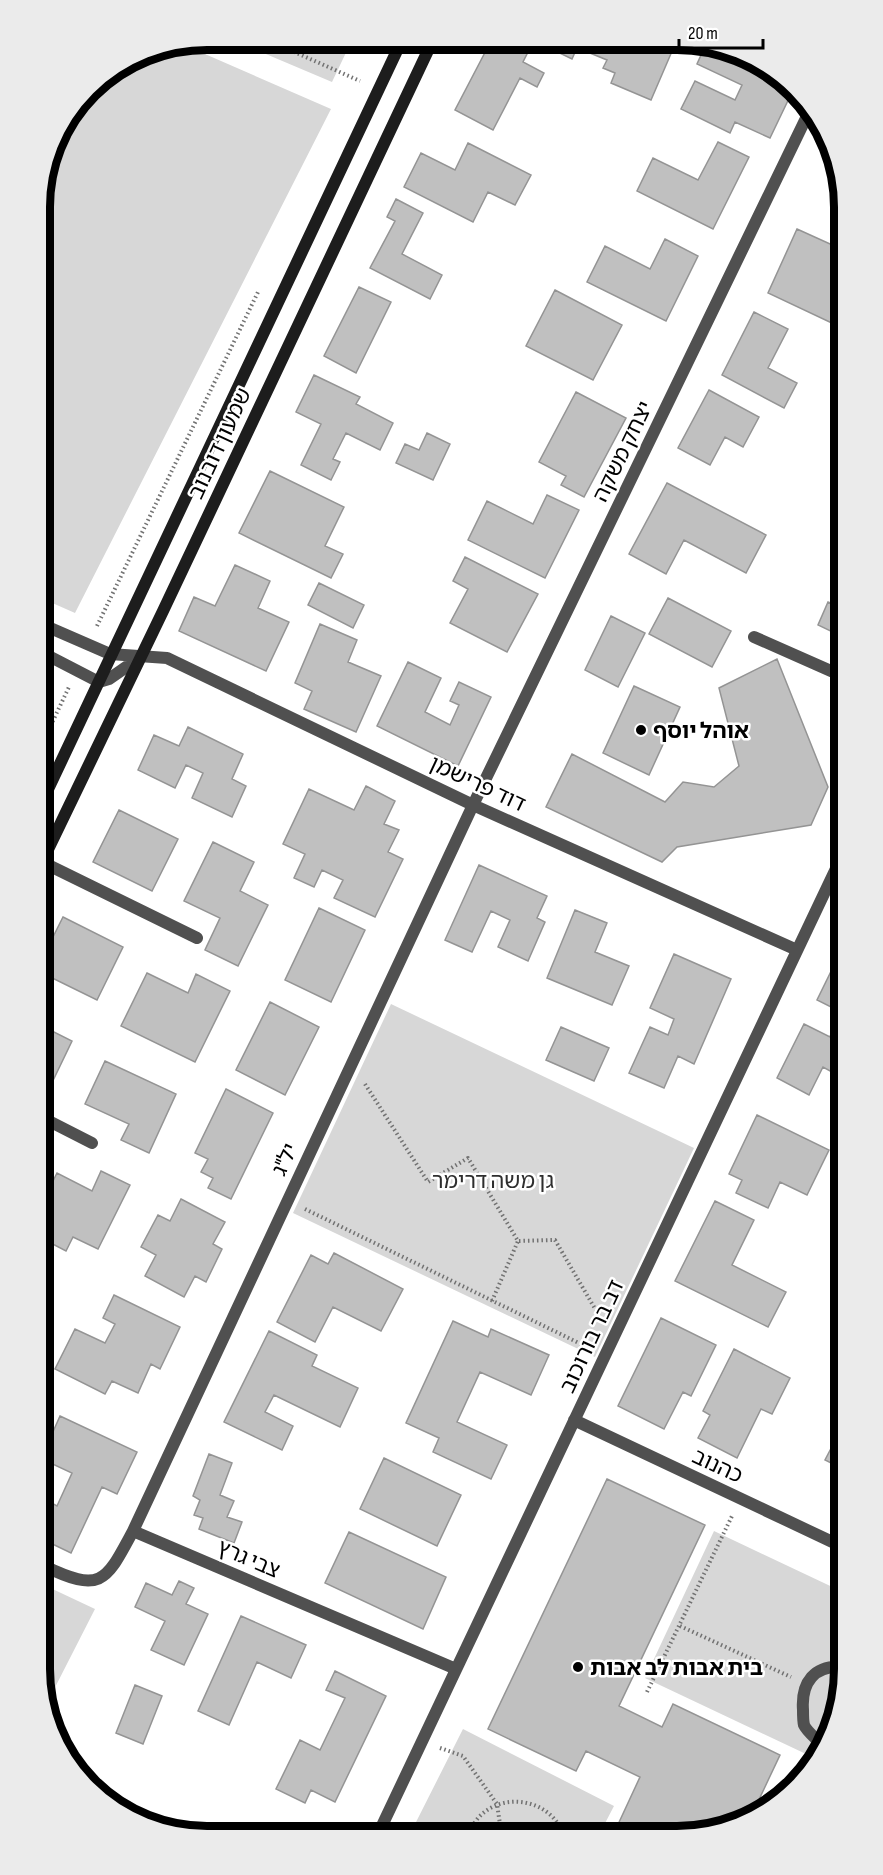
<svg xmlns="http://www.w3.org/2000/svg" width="883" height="1875" viewBox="0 0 883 1875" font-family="'Sofia Sans Condensed','Noto Sans Hebrew',sans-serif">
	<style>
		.green { fill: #d7d7d7 }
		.building { fill: #c0c0c0; stroke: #949494; stroke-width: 1.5 }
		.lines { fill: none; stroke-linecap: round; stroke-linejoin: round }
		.path { stroke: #727272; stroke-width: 4; stroke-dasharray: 1.5 3; stroke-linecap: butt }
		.lane { stroke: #505050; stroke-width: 12 }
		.street { stroke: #505050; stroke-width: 12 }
		.secondary { stroke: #1d1d1d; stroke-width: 12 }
		.poi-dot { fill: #000; stroke: #fff; stroke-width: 2 }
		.labels { text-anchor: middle; stroke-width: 5; stroke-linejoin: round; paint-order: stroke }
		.street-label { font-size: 22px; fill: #000; stroke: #fff }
		.poi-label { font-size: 22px; font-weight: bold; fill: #000; stroke: #fff; text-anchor: start }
		.park-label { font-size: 22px; fill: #2e2e2e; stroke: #fff }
		.rim { fill: none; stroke: #000; stroke-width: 8 }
	</style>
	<rect width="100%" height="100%" fill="#fff"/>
	<path class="green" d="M 230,39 L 352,40 L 332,82 Z
		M 182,44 L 331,109 L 75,613 L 41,598 L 39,195 L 56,133 L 96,81 L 143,52 Z
		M 391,1004 L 694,1148 L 595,1357 L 293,1213 Z
		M 714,1531 L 843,1592 L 844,1675 L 806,1754 L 645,1678 Z
		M 44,1585 L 95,1609 L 45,1707 Z
		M 463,1729 L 614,1806 L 601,1831 L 411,1832 Z"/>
	<path class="building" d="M 491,41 L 520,41 L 531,46 L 523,62 L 544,73 L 537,87 L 520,78 L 493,130 L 455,110 Z
		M 535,41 L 580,41 L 572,59 Z
		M 595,41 L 676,42 L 651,100 L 611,83 L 615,73 L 603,68 L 607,60 L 590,53 Z
		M 707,42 L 787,81 L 793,90 L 770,138 L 735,122 L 730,133 L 681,109 L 695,81 L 735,100 L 742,85 L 697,64 Z
		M 718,142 L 749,157 L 713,229 L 637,191 L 653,158 L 698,180 Z
		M 468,143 L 531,175 L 515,205 L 488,192 L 473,222 L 404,187 L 421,153 L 455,170 Z
		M 396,199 L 423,213 L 402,254 L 442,275 L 430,299 L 370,268 L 395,221 L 387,217 Z
		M 797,229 L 839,248 L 839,320 L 836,325 L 768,293 Z
		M 665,239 L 698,256 L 666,321 L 587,282 L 605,246 L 650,269 Z
		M 359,287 L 391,302 L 356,373 L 324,356 Z
		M 555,290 L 622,325 L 593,380 L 526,346 Z
		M 754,312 L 788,329 L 768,368 L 797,383 L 784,408 L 722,375 Z
		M 314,375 L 360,397 L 356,404 L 393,423 L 380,450 L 346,433 L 333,459 L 340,462 L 331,480 L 301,465 L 321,424 L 296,412 Z
		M 709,390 L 759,417 L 743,447 L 725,437 L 710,465 L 678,448 Z
		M 576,392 L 626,418 L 584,497 L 561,485 L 566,476 L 539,462 Z
		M 427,433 L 450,444 L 433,480 L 396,463 L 405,444 L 419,450 Z
		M 270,471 L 344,507 L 325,546 L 343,554 L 331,578 L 239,533 Z
		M 667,483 L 766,535 L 746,573 L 684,540 L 666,574 L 629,554 Z
		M 547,495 L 579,510 L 545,578 L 468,540 L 487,501 L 533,524 Z
		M 465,557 L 538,594 L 507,652 L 450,623 L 468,589 L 453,581 Z
		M 235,565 L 270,581 L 258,608 L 289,622 L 266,671 L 179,631 L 194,597 L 215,606 Z
		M 319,583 L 364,605 L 353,628 L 308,605 Z
		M 668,598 L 731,631 L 712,667 L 649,634 Z
		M 828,602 L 840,607 L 840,652 L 831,648 L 837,634 L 818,625 Z
		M 611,616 L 645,633 L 618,687 L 585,670 Z
		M 320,624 L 357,640 L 348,662 L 381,676 L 356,732 L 304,709 L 312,691 L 295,683 Z
		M 777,659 L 828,787 L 811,825 L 677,847 L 662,862 L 546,807 L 572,754 L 665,802 L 683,782 L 714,787 L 739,766 L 719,688 Z
		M 408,662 L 441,678 L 425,712 L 450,725 L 459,705 L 450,701 L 459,682 L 491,697 L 458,766 L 377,726 Z
		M 634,686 L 680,707 L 649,775 L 603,753 Z
		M 188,727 L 243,754 L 232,779 L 246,786 L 232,817 L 192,798 L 203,773 L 186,765 L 175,788 L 138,770 L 154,735 L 179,746 Z
		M 366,786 L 395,801 L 384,824 L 399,830 L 388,852 L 403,859 L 375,917 L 334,898 L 343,880 L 322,870 L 314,887 L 294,878 L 305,854 L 283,844 L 309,789 L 354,810 Z
		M 119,810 L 178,839 L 152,891 L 93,862 Z
		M 213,842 L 254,862 L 240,891 L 268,905 L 238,966 L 205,950 L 220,918 L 184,901 Z
		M 479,865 L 547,896 L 537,918 L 545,922 L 528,961 L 498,947 L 510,920 L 491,911 L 472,952 L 445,940 Z
		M 319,908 L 365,930 L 331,1002 L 285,980 Z
		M 575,910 L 607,923 L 595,952 L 629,966 L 612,1005 L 547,978 Z
		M 63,917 L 123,947 L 97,1000 L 42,973 L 42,959 Z
		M 841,951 L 841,1012 L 817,1000 Z
		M 674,954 L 731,979 L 694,1064 L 678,1056 L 664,1088 L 629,1073 L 650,1027 L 668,1035 L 674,1019 L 650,1008 Z
		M 147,973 L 188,993 L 196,974 L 230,991 L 195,1062 L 121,1026 Z
		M 270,1002 L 319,1027 L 285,1095 L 236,1070 Z
		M 804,1024 L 830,1037 L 832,1031 L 841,1036 L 841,1077 L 823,1067 L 809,1095 L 777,1078 Z
		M 42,1026 L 72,1041 L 47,1093 L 43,1091 Z
		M 561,1027 L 609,1048 L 594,1081 L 546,1060 Z
		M 105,1061 L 176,1094 L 149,1153 L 121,1140 L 129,1124 L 85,1104 Z
		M 226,1089 L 273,1113 L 231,1199 L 208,1188 L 213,1178 L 201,1172 L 208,1159 L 195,1153 Z
		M 757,1115 L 829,1150 L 807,1195 L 780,1182 L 768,1208 L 736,1193 L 742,1180 L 729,1174 Z
		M 101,1171 L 130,1185 L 98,1249 L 73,1237 L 66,1251 L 43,1239 L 43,1201 L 57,1173 L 92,1191 Z
		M 181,1199 L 225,1222 L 213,1244 L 222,1249 L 206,1282 L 195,1276 L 184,1297 L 145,1276 L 156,1255 L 141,1247 L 158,1215 L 170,1221 Z
		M 715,1201 L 754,1220 L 732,1265 L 786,1292 L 768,1327 L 675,1281 Z
		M 334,1253 L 403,1289 L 381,1331 L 333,1307 L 315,1342 L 277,1322 L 311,1255 L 328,1264 Z
		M 114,1295 L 180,1327 L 160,1369 L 151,1364 L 138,1393 L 112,1381 L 105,1394 L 55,1369 L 75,1329 L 105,1343 L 115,1324 L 103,1318 Z
		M 661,1318 L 716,1345 L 691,1396 L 683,1392 L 664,1429 L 618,1406 Z
		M 453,1321 L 488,1337 L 491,1329 L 549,1355 L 531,1395 L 480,1372 L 457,1422 L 507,1445 L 491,1479 L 433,1452 L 439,1438 L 406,1423 Z
		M 269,1331 L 317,1355 L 312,1366 L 358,1388 L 340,1427 L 274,1395 L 265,1412 L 293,1426 L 282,1450 L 224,1422 Z
		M 734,1349 L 790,1378 L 772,1414 L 761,1409 L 737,1458 L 698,1438 L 710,1415 L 703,1411 Z
		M 60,1416 L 137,1452 L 117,1494 L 102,1487 L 71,1553 L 44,1540 L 44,1509 L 48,1501 L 57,1506 L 72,1473 L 44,1460 L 44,1452 Z
		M 836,1439 L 843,1442 L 843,1469 L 825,1460 Z
		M 209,1454 L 232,1463 L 220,1495 L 234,1501 L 227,1517 L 242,1522 L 234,1543 L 199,1529 L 203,1518 L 194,1515 L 200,1500 L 193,1496 Z
		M 384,1458 L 461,1495 L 437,1546 L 360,1509 Z
		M 607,1479 L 705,1525 L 619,1706 L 662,1727 L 673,1704 L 780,1755 L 755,1808 L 720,1830 L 615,1831 L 640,1777 L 586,1751 L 576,1771 L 488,1729 Z
		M 349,1532 L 446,1577 L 423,1629 L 325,1583 Z
		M 179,1581 L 194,1588 L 186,1604 L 208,1614 L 184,1665 L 151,1650 L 165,1621 L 135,1607 L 146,1583 L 172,1595 Z
		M 241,1616 L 306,1645 L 291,1678 L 257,1662 L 229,1725 L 198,1711 Z
		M 335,1671 L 386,1696 L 335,1802 L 311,1790 L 305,1803 L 276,1789 L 300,1740 L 320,1750 L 345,1698 L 326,1690 Z
		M 135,1685 L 162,1696 L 143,1744 L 116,1733 Z"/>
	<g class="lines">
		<path class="path" d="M 265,39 L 360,81
			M 97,626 L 258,292
			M 41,746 L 69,687
			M 365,1084 L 428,1182 L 468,1158 L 518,1241 L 555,1240 L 601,1319
			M 305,1209 L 589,1348
			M 492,1301 L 518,1241
			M 680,1626 L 791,1677
			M 647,1692 L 732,1516
			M 440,1748 L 463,1756 L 497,1804 L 501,1831
			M 470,1831 C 487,1791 545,1793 562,1831"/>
		<path class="lane" d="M 754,637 L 840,675
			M 42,862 L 197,938
			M 43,1118 L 92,1143
			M 823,1746 C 818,1740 807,1732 804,1725 C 803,1721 803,1714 803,1710 C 801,1683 814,1664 844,1667"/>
		<path class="street" d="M 41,624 L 110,654 L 167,658 L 473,805 L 797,950
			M 41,652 L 99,682 L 109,679 L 142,656
			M 574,1420 L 843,1547
			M 133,1531 L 473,805 L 808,114
			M 44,1566 C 102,1594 106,1581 133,1531 L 456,1669
			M 822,1747 L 833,1726
			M 379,1832 L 841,858"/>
		<path class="secondary" d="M 42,802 L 402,40
			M 42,862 L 163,611 L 433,40"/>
	</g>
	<g class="poi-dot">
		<circle cx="641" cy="730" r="6"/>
		<circle cx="578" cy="1667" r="6"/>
	</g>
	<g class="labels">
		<g class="street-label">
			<text transform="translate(219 443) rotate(-65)" y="8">שמעון דובנוב</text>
			<text transform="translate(622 451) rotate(-64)" y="8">יצחק משקה</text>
			<text transform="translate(478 783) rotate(25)" y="8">דוד פרישמן</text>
			<text transform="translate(284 1159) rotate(-65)" y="8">יל"ג</text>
			<text transform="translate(591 1336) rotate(-65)" y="8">דב בר בורוכוב</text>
			<text transform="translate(718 1465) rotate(25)" y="8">כהנוב</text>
			<text transform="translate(249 1558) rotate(23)" y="8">צבי גרץ</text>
		</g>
		<g class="poi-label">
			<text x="653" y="738">אוהל יוסף</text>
			<text x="590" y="1675">בית אבות לב אבות</text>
		</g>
		<g class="park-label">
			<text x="493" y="1188">גן משה דרימר</text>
		</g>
	</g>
	<path d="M0 0H883V1875H0ZM207 50H677A157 157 0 0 1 834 207V1669A157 157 0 0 1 677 1826H207A157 157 0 0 1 50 1669V207A157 157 0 0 1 207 50Z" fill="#ebebeb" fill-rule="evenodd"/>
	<path class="rim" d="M207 50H677A157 157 0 0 1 834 207V1669A157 157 0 0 1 677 1826H207A157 157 0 0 1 50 1669V207A157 157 0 0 1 207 50Z"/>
	<path d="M679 39v9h84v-9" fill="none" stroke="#000000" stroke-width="3"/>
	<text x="688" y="39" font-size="18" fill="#000000" stroke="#ffffff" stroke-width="4.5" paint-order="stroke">20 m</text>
</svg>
